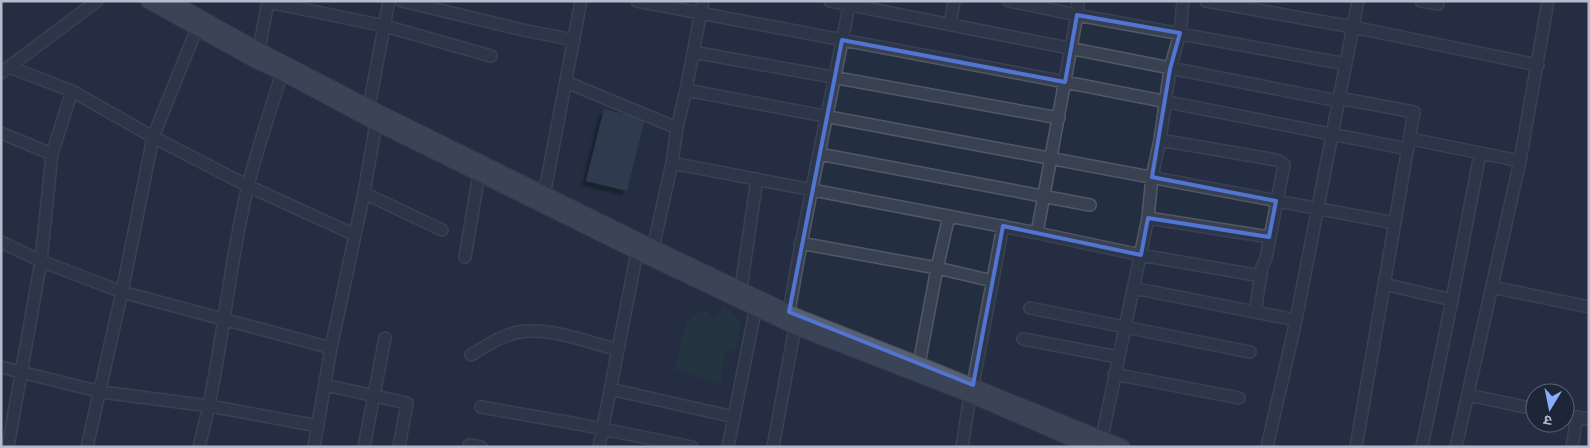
<svg xmlns="http://www.w3.org/2000/svg" width="1590" height="448" viewBox="0 0 1590 448" font-family="Commissioner,'Noto Sans Devanagari',sans-serif">
	<style>
		.green { fill: #263d42 }
		.building { fill: #3e495f; filter: url(#shadow) }
		.lines { fill: none; stroke-linecap: round; stroke-linejoin: round }
		.minor-casing { stroke: #515968; stroke-width: 14 }
		.major-casing { stroke: #424a5a; stroke-width: 16 }
		.minor { stroke: #394151; stroke-width: 11 }
		.major { stroke: #576071; stroke-width: 14 }
		.marked { fill: none; stroke: #5274d3; stroke-width: 4; stroke-linejoin: round }
	</style>
	<defs>
		<filter id="shadow"><feDropShadow dx="-4.5" dy="4.5" stdDeviation="1" flood-color="#0009"/></filter>
	</defs>
	<rect width="100%" height="100%" fill="#242e41"/>
	<path class="green" d="M 724,305 L 741,323 L 735,350 L 725,351 L 721,375 L 722,385 L 675,369 L 687,322 L 699,312 L 708,311 L 714,322 Z"/>
	<path class="building" d="M 604,109 L 645,119 L 627,191 L 586,181 Z"/>
	<g class="lines">
		<defs>
			<path id="minor" d="M 402,1 L 523,30 L 574,40
				M 637,1 L 1065,82 L 1408,149
				M 830,1 L 1338,101
				M 1009,1 L 1077,15 L 1037,233
				M 1078,1 L 1077,15 L 1346,64
				M 1206,1 L 1353,27 L 1538,65
				M 1421,1 L 1438,4
				M 268,2 L 385,26 L 491,56
				M 950,25 L 954,1
				M 259,50 L 268,1
				M 693,52 L 1059,118
				M 9,67 L 72,91 L 153,137 L 248,186 L 355,235
				M 1,73 L 97,1
				M 566,82 L 677,128
				M 686,90 L 1395,223
				M 1339,98 L 1414,112 L 1356,447
				M 369,106 L 389,1
				M 1,133 L 52,154
				M 1411,139 L 1520,161
				M 1160,140 L 1271,159 L 1279,161 L 1284,165 L 1266,258 L 1262,267 L 1255,312
				M 819,154 L 1090,205
				M 672,163 L 1037,233 L 1141,255 L 1261,276
				M 364,193 L 442,230
				M 543,201 L 581,1
				M 1148,218 L 1269,237
				M 1,242 L 41,261 L 122,292 L 331,348
				M 800,243 L 937,268 L 993,281
				M 653,248 L 672,163 L 677,128 L 686,90 L 703,1
				M 465,257 L 479,174
				M 1384,284 L 1452,300
				M 1492,287 L 1589,307
				M 741,288 L 757,179
				M 1133,288 L 1296,320
				M 1030,308 L 1250,352
				M 789,312 C 806,208 830,105 850,1
				M 1023,339 L 1118,357
				M 471,355 C 486,346 502,335 519,332 C 550,327 589,342 618,350
				M 919,364 L 937,268 L 949,216
				M 1,367 L 101,392 L 210,406 L 318,426
				M 1114,374 L 1239,398
				M 325,385 L 407,403 L 399,447
				M 973,385 L 1003,226
				M 610,389 L 734,417
				M 1468,395 L 1535,409
				M 481,407 L 578,424 L 692,447
				M 1565,415 L 1589,419
				M 469,445 L 481,447
				M 8,447 L 41,261 L 52,154 L 72,91
				M 87,447 L 122,292 L 153,137 L 197,28
				M 199,447 C 222,361 227,272 248,186 C 258,146 272,106 284,66
				M 314,447 L 331,348 L 364,193 L 376,123
				M 364,447 L 385,338
				M 599,447 L 637,252
				M 728,447 L 757,301
				M 773,447 L 795,327
				M 962,447 L 970,395
				M 1100,447 L 1148,218 L 1152,177 L 1160,140 L 1170,69 L 1180,33 L 1183,1
				M 1267,447 L 1296,320 L 1358,1
				M 1422,447 L 1452,300 L 1480,154
				M 1456,447 L 1520,161 L 1548,1
				M 1572,447 L 1577,417"/>
			<path id="major" d="M 148,1 L 254,60 L 282,73 L 376,123 L 637,252 L 795,327 L 970,395 L 1091,447
				M 171,1 L 259,50 L 381,113 L 642,242 L 799,317 L 919,364 L 1123,447"/>
		</defs>
		<use href="#minor" class="minor-casing"/>
		<use href="#major" class="major-casing"/>
		<use href="#minor" class="minor"/>
		<use href="#major" class="major"/>
	</g>
	<path d="M0 0H1590V448H0ZM 1077,15 L 1180,33 L 1170,69 L 1152,177 L 1276,201 L 1269,237 L 1148,218 L 1141,255 L 1003,226 L 973,385 L 789,312 L 842,40 L 1065,82 Z" fill="#242e41" fill-opacity=".55" fill-rule="evenodd"/>
	<path class="marked" d="M 1077,15 L 1180,33 L 1170,69 L 1152,177 L 1276,201 L 1269,237 L 1148,218 L 1141,255 L 1003,226 L 973,385 L 789,312 L 842,40 L 1065,82 Z"/>
	<rect width="1590" height="448" fill="none" stroke="#b5bccb" stroke-width="5"/>
	<g transform="translate(1550 408) rotate(190)"><circle r="24" fill="#1d2636" stroke="#5a6272"/>
	<path d="M0-4L9 19L0 12L-9 19Z" fill="#89adfc"/>
	<text y="-8" font-size="14" font-weight="bold" text-anchor="middle" fill="#b5bccb">उ</text>
	</g>
</svg>
